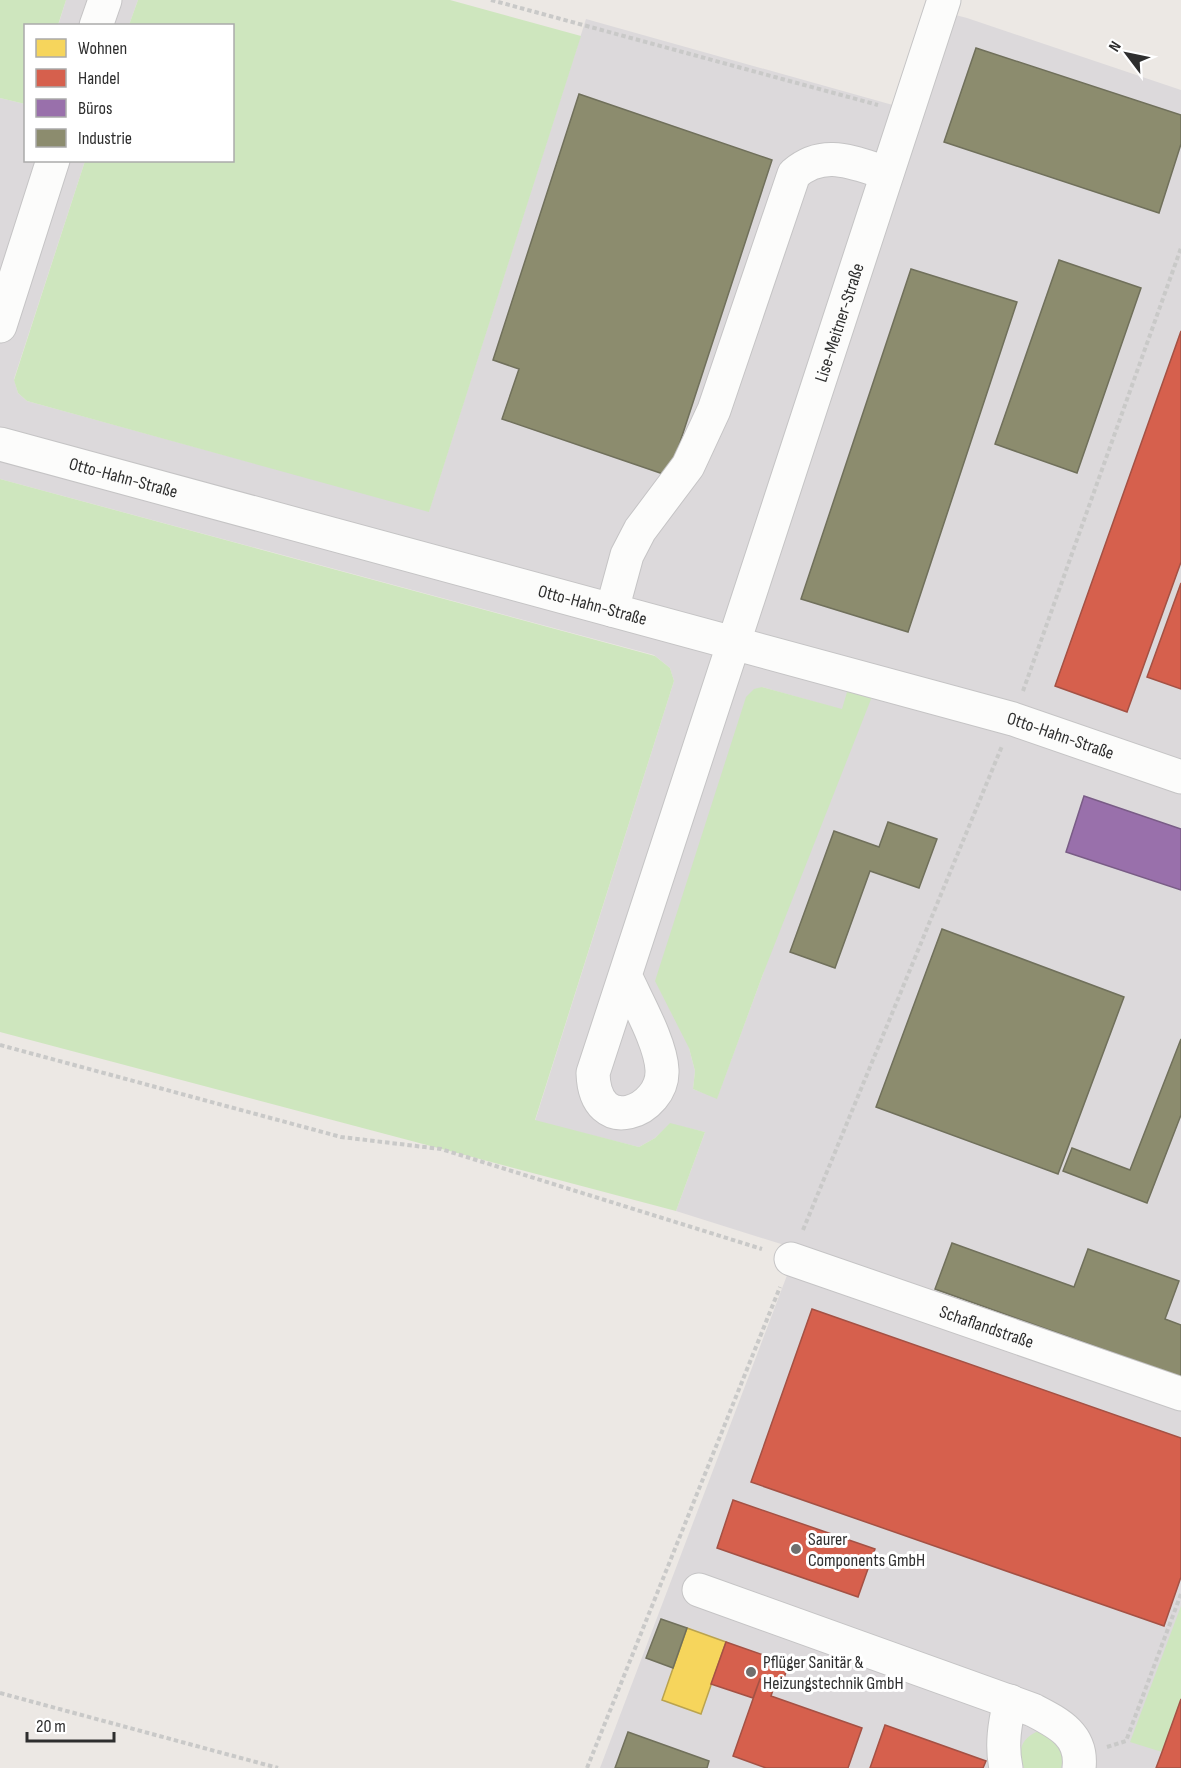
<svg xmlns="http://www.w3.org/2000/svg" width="1181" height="1768" viewBox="0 0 1181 1768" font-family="'Sofia Sans Condensed',sans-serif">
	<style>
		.industrial { fill: #dcd9db; fill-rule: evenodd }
		.green { fill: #cee6be }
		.homes { fill: #f6d55c; stroke: #baa34e; stroke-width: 1.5 }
		.shops { fill: #d6604d; stroke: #a45144; stroke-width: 1.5 }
		.offices { fill: #9970ab; stroke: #795c86; stroke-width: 1.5 }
		.industry { fill: #8c8c6e; stroke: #70705b; stroke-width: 1.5 }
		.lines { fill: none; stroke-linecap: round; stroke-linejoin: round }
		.minor-casing { stroke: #c5c4c5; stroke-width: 35 }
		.path { stroke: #c9c9c8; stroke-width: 4; stroke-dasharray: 4.5 3; stroke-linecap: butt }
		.minor { stroke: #fcfcfb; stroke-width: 33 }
		.poi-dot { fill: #706f6e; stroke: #fff; stroke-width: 2 }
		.labels { text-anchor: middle; stroke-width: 6; stroke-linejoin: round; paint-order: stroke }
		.street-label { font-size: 18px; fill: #2e2e2e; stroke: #fff }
		.poi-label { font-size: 18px; fill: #2e2e2e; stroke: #fff; text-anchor: start }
	</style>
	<rect width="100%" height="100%" fill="#ece8e4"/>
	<path class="industrial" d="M 66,0 L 138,0 L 129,25 L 58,26 Z
		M 940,11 L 967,18 L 1181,90 L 1181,1768 L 600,1768 L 797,1249 L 676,1211 L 705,1132 L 670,1124 L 655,1138 L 639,1147 L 535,1121 L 674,681 L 670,668 L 654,655 L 0,479 L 0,98 L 25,104 L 26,160 L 85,161 L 14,379 L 18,393 L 27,401 L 429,511 L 586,19 L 907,109 ZM 762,687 L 843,710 L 763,974 L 717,1098 L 693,1089 L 695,1071 L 689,1048 Z"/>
	<path class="green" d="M 0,0 L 66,0 L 58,25 L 26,26 L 25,104 L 0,98 Z
		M 138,0 L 450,0 L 581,36 L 429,512 L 27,401 L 18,393 L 14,380 L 85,161 L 232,160 L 232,26 L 129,25 Z
		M 0,479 L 655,656 L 670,668 L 674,681 L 535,1120 L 639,1147 L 655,1138 L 670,1123 L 705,1132 L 676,1211 L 0,1032 Z
		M 850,682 L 875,689 L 763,974 L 717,1099 L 693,1089 L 695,1071 L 689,1048 L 655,981 L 746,697 L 754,689 L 762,687 L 842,709 Z
		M 1181,1606 L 1181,1699 L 1162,1752 L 1130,1742 Z
		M 1038,1731 L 1049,1733 L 1065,1752 L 1061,1768 L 1024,1768 C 1018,1749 1020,1740 1038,1731 Z"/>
	<path class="homes" d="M 687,1628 L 726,1642 L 701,1714 L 662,1700 Z"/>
	<path class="shops" d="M 1181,331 L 1181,562 L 1127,712 L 1055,686 Z
		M 1181,583 L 1181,689 L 1147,677 Z
		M 812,1309 L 1181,1438 L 1181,1577 L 1164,1626 L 751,1482 Z
		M 733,1500 L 875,1549 L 858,1597 L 717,1548 Z
		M 726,1642 L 789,1664 L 781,1686 L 760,1679 L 753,1698 L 711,1684 Z
		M 760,1679 L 775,1684 L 771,1696 L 862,1728 L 848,1768 L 766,1768 L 733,1756 Z
		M 1181,1699 L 1181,1768 L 1156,1768 L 1162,1752 Z
		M 885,1725 L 986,1761 L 983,1768 L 870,1768 Z"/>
	<path class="offices" d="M 1084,796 L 1181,829 L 1181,890 L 1066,852 Z"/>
	<path class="industry" d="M 976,48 L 1181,115 L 1181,144 L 1159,213 L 944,142 Z
		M 579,94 L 772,160 L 669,476 L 502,419 L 519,369 L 493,360 Z
		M 1059,260 L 1141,288 L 1077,473 L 995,444 Z
		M 911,269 L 1017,302 L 908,632 L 801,599 Z
		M 888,822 L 937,839 L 919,888 L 870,871 L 835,968 L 790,952 L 834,831 L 879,847 Z
		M 942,929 L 1124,997 L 1058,1174 L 876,1107 Z
		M 1181,1039 L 1181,1115 L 1147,1203 L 1063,1171 L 1072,1148 L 1130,1170 Z
		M 952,1243 L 1074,1287 L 1088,1249 L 1179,1281 L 1165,1319 L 1181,1325 L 1181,1377 L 935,1289 Z
		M 661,1619 L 687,1628 L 673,1668 L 646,1658 Z
		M 628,1732 L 709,1761 L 707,1768 L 615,1768 Z"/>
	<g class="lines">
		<defs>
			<g id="minor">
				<path d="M 96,26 L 105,0"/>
				<path d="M 0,326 L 53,160"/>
				<path id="s1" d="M 0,444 L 1013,719 L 1181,777"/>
				<path d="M 612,610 L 627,555 L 640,530 L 688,466 L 714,410 L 794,174 C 824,148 853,163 887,173"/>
				<path id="s2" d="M 625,975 C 636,1000 661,1043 662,1070 C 664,1111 595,1140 593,1073 C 713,717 827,358 944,0"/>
				<path id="s3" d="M 791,1259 L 1181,1394"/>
				<path d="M 699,1590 L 1033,1710 C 1058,1723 1083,1735 1079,1768"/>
				<path d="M 1006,1768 C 1001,1745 1005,1723 1010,1701"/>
			</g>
		</defs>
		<use href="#minor" class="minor-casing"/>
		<path class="path" d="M 491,0 L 878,105
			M 1023,691 L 1181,248
			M 0,1045 L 341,1137 L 441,1149 L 762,1249
			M 803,1230 L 1002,746
			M 0,1693 L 278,1768
			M 1107,1747 L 1126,1741 L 1181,1594
			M 587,1768 L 780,1287"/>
		<use href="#minor" class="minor"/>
	</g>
	<g class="poi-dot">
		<circle cx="796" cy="1549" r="6"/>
		<circle cx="751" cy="1672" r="6"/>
	</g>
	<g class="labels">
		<g class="street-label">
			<text dy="6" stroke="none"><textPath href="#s2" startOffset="1012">Lise-Meitner-Straße</textPath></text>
			<text dy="6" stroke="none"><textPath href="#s1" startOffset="128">Otto-Hahn-Straße</textPath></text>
			<text dy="6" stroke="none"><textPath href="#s1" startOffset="614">Otto-Hahn-Straße</textPath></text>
			<text dy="6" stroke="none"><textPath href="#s1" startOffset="1100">Otto-Hahn-Straße</textPath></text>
			<text dy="6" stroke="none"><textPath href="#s3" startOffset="207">Schaflandstraße</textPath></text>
		</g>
		<g class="poi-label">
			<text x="808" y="1545">Saurer<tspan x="808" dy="21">Components GmbH</tspan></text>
			<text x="763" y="1668">Pflüger Sanitär &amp;<tspan x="763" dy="21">Heizungstechnik GmbH</tspan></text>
		</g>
	</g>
	<rect x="24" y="24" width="210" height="138" fill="#ffffff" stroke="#ababab" stroke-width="1.5"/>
	<rect x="36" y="39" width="30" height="18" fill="#f6d55c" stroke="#ababab" stroke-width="1.5"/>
	<text x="78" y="54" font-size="18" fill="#2e2e2e">Wohnen</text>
	<rect x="36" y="69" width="30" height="18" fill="#d6604d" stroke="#ababab" stroke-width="1.5"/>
	<text x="78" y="84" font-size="18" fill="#2e2e2e">Handel</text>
	<rect x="36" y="99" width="30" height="18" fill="#9970ab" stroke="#ababab" stroke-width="1.5"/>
	<text x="78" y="114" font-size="18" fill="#2e2e2e">Büros</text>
	<rect x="36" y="129" width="30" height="18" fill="#8c8c6e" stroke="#ababab" stroke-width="1.5"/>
	<text x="78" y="144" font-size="18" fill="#2e2e2e">Industrie</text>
	<g transform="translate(1127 54) rotate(302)" stroke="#ffffff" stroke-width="4.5" paint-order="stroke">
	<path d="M0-4.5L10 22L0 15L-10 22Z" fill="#2e2e2e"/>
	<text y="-9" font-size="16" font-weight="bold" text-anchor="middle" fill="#2e2e2e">N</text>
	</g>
	<path d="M27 1732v9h87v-9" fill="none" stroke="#2e2e2e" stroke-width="3"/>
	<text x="36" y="1732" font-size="18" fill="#2e2e2e" stroke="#ffffff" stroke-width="4.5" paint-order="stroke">20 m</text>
</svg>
